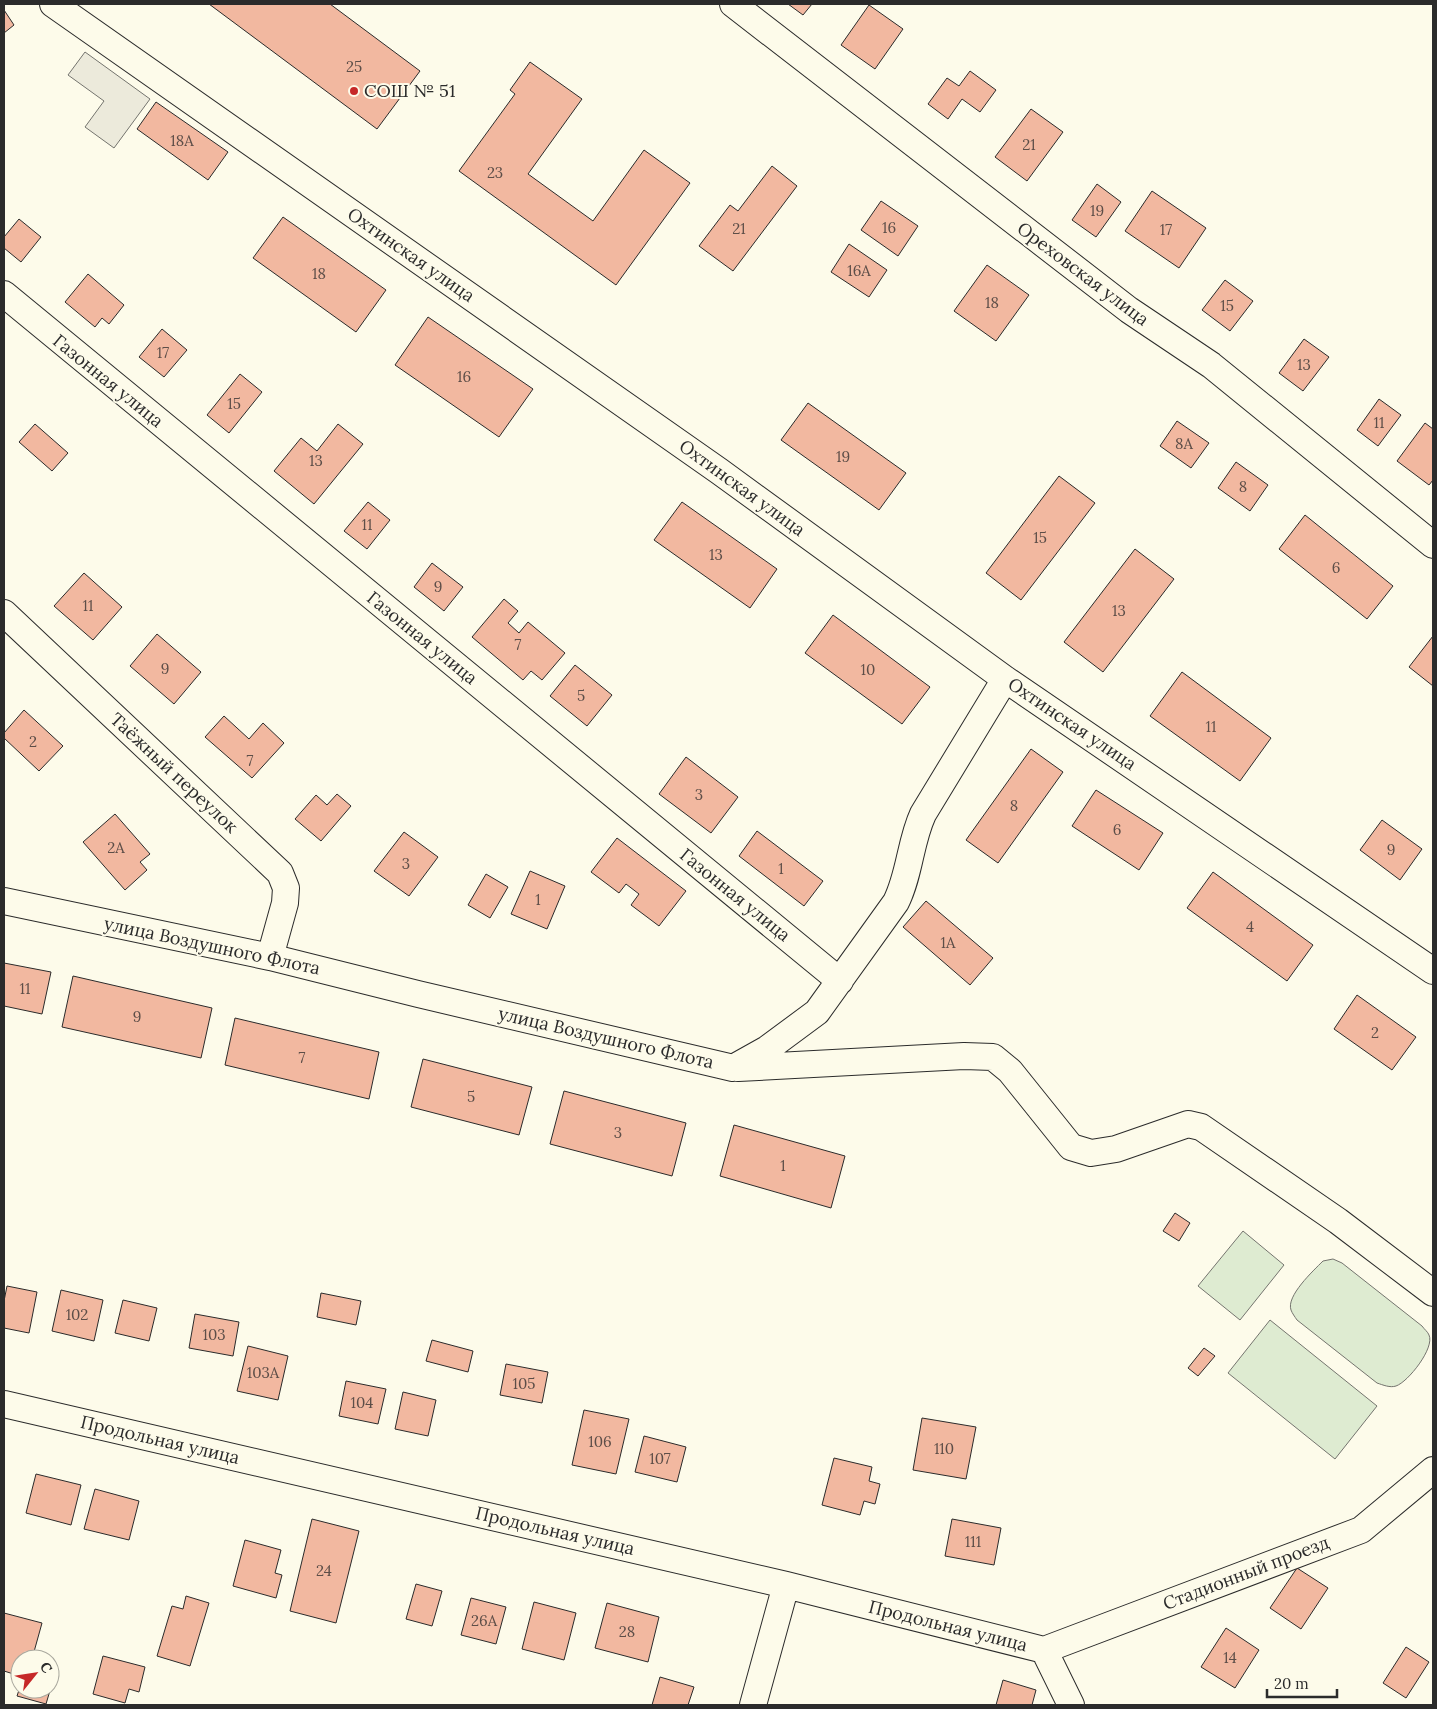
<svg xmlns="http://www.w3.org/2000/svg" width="1437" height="1709" viewBox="0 0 1437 1709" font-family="Lora,serif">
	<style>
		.green { fill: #deebd1; stroke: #74746e }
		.parking { fill: #eceadb; stroke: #74746e }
		.building { fill: #f2b8a0; stroke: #2b2b2b }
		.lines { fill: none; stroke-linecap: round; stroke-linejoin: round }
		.minor-casing { stroke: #2b2b2b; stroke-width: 28 }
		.minor { stroke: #fdfbea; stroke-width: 26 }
		.poi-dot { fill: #c62828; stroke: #fdfbea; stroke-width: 2 }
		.labels { text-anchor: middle; stroke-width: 4; stroke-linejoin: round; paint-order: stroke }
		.number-label { font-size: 15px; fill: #5d4e48 }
		.poi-label { font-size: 18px; fill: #2b2b2b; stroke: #fdfbea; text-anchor: start }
		.street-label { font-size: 18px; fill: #2b2b2b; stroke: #fdfbea }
	</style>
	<rect width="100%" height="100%" fill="#fdfbea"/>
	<path class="green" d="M 1243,1231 L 1284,1265 L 1240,1320 L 1198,1286 Z
		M 1333,1259 L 1342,1263 L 1422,1326 C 1424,1329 1428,1332 1429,1335 C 1435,1348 1408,1382 1396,1386 C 1390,1388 1383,1385 1377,1383 L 1297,1320 C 1295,1317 1292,1313 1291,1310 C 1286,1296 1313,1271 1323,1261 Z
		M 1270,1320 L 1377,1406 L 1335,1459 L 1228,1373 Z"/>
	<path class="parking" d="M 85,52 L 150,99 L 114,148 L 85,127 L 104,101 L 68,75 Z"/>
	<path class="building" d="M 209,4 L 330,4 L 420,71 L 377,129 Z
		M 788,4 L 812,4 L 803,15 Z
		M 869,5 L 903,29 L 875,69 L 841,45 Z
		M 4,10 L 14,25 L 4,33 Z
		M 530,62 L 582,99 L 528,174 L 593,221 L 644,150 L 690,183 L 616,285 L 459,171 L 515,94 L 510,90 Z
		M 970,71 L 996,90 L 980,112 L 962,99 L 948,119 L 928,104 L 947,78 L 959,86 Z
		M 156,102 L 228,152 L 208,180 L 137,129 Z
		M 1031,109 L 1063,132 L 1027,181 L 995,157 Z
		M 772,166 L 797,186 L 733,271 L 699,246 L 730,205 L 738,211 Z
		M 1097,184 L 1121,202 L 1096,237 L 1072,220 Z
		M 1152,191 L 1206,228 L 1179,268 L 1125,231 Z
		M 881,201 L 918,226 L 898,256 L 861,230 Z
		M 283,217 L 386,290 L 356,332 L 253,258 Z
		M 19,219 L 41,237 L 21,262 L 4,248 L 4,237 Z
		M 849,244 L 887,270 L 869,297 L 831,272 Z
		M 987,265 L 1029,295 L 996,341 L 954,311 Z
		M 88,274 L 124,305 L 109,324 L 102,318 L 95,327 L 65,302 Z
		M 1225,280 L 1253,301 L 1230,331 L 1202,310 Z
		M 428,317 L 533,389 L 499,437 L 395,365 Z
		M 162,329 L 187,350 L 164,377 L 139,357 Z
		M 1304,339 L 1329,357 L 1303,391 L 1279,373 Z
		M 240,374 L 262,392 L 229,433 L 207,415 Z
		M 1379,399 L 1401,415 L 1378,446 L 1357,430 Z
		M 808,403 L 906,473 L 879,510 L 781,440 Z
		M 1177,421 L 1209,443 L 1191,468 L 1160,446 Z
		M 1425,423 L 1433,429 L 1433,480 L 1429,485 L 1397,461 Z
		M 35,424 L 68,453 L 52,471 L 19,442 Z
		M 338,424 L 363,444 L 314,504 L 274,471 L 301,438 L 317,451 Z
		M 1236,462 L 1268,485 L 1250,511 L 1218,488 Z
		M 1059,476 L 1095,503 L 1021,600 L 986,573 Z
		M 368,502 L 390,520 L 367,549 L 344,531 Z
		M 682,502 L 777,569 L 750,608 L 654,540 Z
		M 1305,515 L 1393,586 L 1367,619 L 1279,549 Z
		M 1135,549 L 1174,579 L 1103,672 L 1064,642 Z
		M 432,563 L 463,587 L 444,611 L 414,587 Z
		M 84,573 L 122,607 L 93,640 L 54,606 Z
		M 504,599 L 518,611 L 508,623 L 519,633 L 528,622 L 565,653 L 542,680 L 531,671 L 523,680 L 472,637 Z
		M 833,615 L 930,687 L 902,724 L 805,653 Z
		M 157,634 L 201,672 L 174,704 L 130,666 Z
		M 1433,636 L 1433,686 L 1409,667 Z
		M 575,665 L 612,695 L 587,726 L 550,696 Z
		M 1182,672 L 1271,738 L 1240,781 L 1150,716 Z
		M 24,710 L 63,746 L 39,771 L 4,738 L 4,733 Z
		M 224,716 L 249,739 L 263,723 L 284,743 L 252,778 L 205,737 Z
		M 1031,749 L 1063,772 L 998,863 L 966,840 Z
		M 686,757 L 738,797 L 711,833 L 659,794 Z
		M 1096,790 L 1163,833 L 1139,870 L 1072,826 Z
		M 337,794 L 351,806 L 321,841 L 295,819 L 316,795 L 327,805 Z
		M 115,814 L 150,854 L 140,862 L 147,870 L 125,890 L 83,842 Z
		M 1382,820 L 1422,849 L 1400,880 L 1360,850 Z
		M 757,831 L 823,881 L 804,906 L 739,856 Z
		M 404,832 L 438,857 L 409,896 L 374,871 Z
		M 617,838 L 686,891 L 659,926 L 631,905 L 639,894 L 626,884 L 619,893 L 591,872 Z
		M 530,871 L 565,886 L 547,929 L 511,914 Z
		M 1213,872 L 1313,945 L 1287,981 L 1187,908 Z
		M 486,874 L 508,887 L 490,918 L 468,905 Z
		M 926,901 L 993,958 L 970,985 L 903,927 Z
		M 4,963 L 51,972 L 42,1014 L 4,1006 Z
		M 73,976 L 212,1008 L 201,1058 L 62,1027 Z
		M 1357,995 L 1416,1037 L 1392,1070 L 1334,1029 Z
		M 235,1018 L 379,1052 L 369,1099 L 225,1065 Z
		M 423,1059 L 532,1087 L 519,1135 L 411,1107 Z
		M 564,1091 L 686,1123 L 672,1176 L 550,1144 Z
		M 734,1125 L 845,1156 L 831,1208 L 720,1176 Z
		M 1175,1213 L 1190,1223 L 1179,1241 L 1163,1231 Z
		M 7,1286 L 37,1292 L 29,1333 L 4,1328 L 4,1301 Z
		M 61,1290 L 103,1300 L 94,1341 L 52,1331 Z
		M 321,1293 L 361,1301 L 356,1325 L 317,1317 Z
		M 123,1300 L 157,1308 L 149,1341 L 115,1333 Z
		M 195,1314 L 239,1322 L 233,1356 L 189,1348 Z
		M 432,1340 L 473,1351 L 468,1372 L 426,1361 Z
		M 248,1346 L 288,1356 L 278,1400 L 237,1391 Z
		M 1204,1348 L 1215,1356 L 1198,1376 L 1188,1368 Z
		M 506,1364 L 548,1372 L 542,1403 L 500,1395 Z
		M 346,1381 L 386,1389 L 378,1424 L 339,1416 Z
		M 403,1392 L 436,1400 L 428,1436 L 395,1429 Z
		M 584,1410 L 629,1419 L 616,1474 L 572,1465 Z
		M 922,1418 L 976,1427 L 966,1479 L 913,1470 Z
		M 644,1436 L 686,1447 L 677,1482 L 635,1472 Z
		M 834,1458 L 872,1467 L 869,1481 L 880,1484 L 875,1504 L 864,1501 L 860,1515 L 822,1505 Z
		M 36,1474 L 81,1485 L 71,1525 L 26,1513 Z
		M 95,1489 L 139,1501 L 129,1540 L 84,1529 Z
		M 312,1519 L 359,1531 L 336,1623 L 290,1611 Z
		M 952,1519 L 1001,1528 L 994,1565 L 945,1556 Z
		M 245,1540 L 281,1550 L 275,1573 L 282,1575 L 276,1598 L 233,1586 Z
		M 1297,1568 L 1328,1588 L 1301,1629 L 1270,1608 Z
		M 416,1584 L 442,1591 L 432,1626 L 406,1619 Z
		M 186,1596 L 209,1603 L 190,1666 L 157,1656 L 172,1606 L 183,1609 Z
		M 471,1598 L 506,1607 L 496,1644 L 461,1635 Z
		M 534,1602 L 576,1613 L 564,1660 L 522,1649 Z
		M 607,1603 L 659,1617 L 648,1662 L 595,1648 Z
		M 4,1613 L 42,1623 L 32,1659 L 20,1659 L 20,1676 L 4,1671 Z
		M 1226,1628 L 1259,1650 L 1235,1688 L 1201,1667 Z
		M 1406,1647 L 1429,1662 L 1406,1698 L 1383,1683 Z
		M 103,1656 L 145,1667 L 139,1692 L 129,1689 L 125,1703 L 93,1694 Z
		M 50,1676 L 54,1677 L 46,1704 L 17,1696 L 20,1687 L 20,1689 L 50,1689 Z
		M 660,1677 L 694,1687 L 688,1705 L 652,1705 Z
		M 1003,1680 L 1036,1690 L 1032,1705 L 996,1705 Z"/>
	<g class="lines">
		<defs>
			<path id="minor" d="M 53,4 L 719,471 L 1005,679 L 1433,971
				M 733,4 L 1129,310 L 1211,365 L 1433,545
				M 4,294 L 840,981
				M 4,613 L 280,873 L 286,888 L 285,903 L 270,957
				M 4,901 L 270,957 L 418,994 L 733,1068 L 767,1049 L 817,1012 L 896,902 C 910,874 910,842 923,814 L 1005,679
				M 738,1068 L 964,1056 L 993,1057 L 1010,1071 L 1071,1147 L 1091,1153 L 1116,1149 L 1188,1124 L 1201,1127 L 1338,1221 L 1433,1293
				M 4,1404 L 786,1585 L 1044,1650 L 1071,1705
				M 1044,1650 L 1361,1530 L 1433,1470
				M 753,1705 L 786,1585"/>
		</defs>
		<use href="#minor" class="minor-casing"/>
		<use href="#minor" class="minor"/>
	</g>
	<circle class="poi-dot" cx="354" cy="91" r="5"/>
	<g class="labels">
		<g class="number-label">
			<text x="354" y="72">25</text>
			<text x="182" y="146">18А</text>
			<text x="1029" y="150">21</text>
			<text x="495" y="178">23</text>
			<text x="1097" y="216">19</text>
			<text x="889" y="233">16</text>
			<text x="739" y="234">21</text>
			<text x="1166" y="235">17</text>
			<text x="859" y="276">16А</text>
			<text x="319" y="279">18</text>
			<text x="992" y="308">18</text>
			<text x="1227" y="311">15</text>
			<text x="163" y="358">17</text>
			<text x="1304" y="370">13</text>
			<text x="464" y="382">16</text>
			<text x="234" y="409">15</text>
			<text x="1379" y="428">11</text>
			<text x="1184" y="449">8А</text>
			<text x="843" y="462">19</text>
			<text x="316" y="466">13</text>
			<text x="1243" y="492">8</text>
			<text x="367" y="530">11</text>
			<text x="1040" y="543">15</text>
			<text x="716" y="560">13</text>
			<text x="1336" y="573">6</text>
			<text x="438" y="592">9</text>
			<text x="88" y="611">11</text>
			<text x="1119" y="616">13</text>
			<text x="518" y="650">7</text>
			<text x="165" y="674">9</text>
			<text x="868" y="675">10</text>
			<text x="581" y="701">5</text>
			<text x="1211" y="732">11</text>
			<text x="33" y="747">2</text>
			<text x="250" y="766">7</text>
			<text x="699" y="800">3</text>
			<text x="1014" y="811">8</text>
			<text x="1117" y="835">6</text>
			<text x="116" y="853">2А</text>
			<text x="1391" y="855">9</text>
			<text x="406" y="869">3</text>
			<text x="781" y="874">1</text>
			<text x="538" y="905">1</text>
			<text x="1250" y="932">4</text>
			<text x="948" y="948">1А</text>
			<text x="25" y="994">11</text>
			<text x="137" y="1022">9</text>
			<text x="1375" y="1038">2</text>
			<text x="302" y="1063">7</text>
			<text x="471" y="1102">5</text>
			<text x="618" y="1138">3</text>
			<text x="783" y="1171">1</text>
			<text x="77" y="1320">102</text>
			<text x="214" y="1340">103</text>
			<text x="263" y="1378">103А</text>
			<text x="524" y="1389">105</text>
			<text x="362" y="1408">104</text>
			<text x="600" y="1447">106</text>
			<text x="944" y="1454">110</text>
			<text x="660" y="1464">107</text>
			<text x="973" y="1547">111</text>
			<text x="324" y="1576">24</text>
			<text x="484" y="1626">26А</text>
			<text x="627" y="1637">28</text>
			<text x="1230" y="1663">14</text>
		</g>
		<g class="poi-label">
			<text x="364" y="97">СОШ № 51</text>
		</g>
		<g class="street-label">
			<text transform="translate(411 255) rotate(35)" y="6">Охтинская улица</text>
			<text transform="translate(1083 274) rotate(37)" y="6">Ореховская улица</text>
			<text transform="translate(108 381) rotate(39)" y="6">Газонная улица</text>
			<text transform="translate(742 488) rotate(36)" y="6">Охтинская улица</text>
			<text transform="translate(422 638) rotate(39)" y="6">Газонная улица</text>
			<text transform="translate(1072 724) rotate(34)" y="6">Охтинская улица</text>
			<text transform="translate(174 773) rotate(43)" y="6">Таёжный переулок</text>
			<text transform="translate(735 895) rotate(39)" y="6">Газонная улица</text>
			<text transform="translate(212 946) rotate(12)" y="6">улица Воздушного Флота</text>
			<text transform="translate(606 1038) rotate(13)" y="6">улица Воздушного Флота</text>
			<text transform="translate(160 1440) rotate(13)" y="6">Продольная улица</text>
			<text transform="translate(555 1531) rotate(13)" y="6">Продольная улица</text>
			<text transform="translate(1246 1573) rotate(-21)" y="6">Стадионный проезд</text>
			<text transform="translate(948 1626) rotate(14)" y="6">Продольная улица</text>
		</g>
	</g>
	<rect width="1437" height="1709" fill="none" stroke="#2b2b2b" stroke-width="10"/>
	<g transform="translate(35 1674) rotate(60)"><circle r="24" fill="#fdfbea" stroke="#a9a89e"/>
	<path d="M0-4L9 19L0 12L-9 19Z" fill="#c62828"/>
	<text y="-8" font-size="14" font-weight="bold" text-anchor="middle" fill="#2b2b2b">С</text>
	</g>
	<path d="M1267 1689v8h70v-8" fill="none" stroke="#2b2b2b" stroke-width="2.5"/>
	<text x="1274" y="1689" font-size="15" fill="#2b2b2b" stroke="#fdfbea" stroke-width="4" paint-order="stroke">20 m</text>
</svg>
